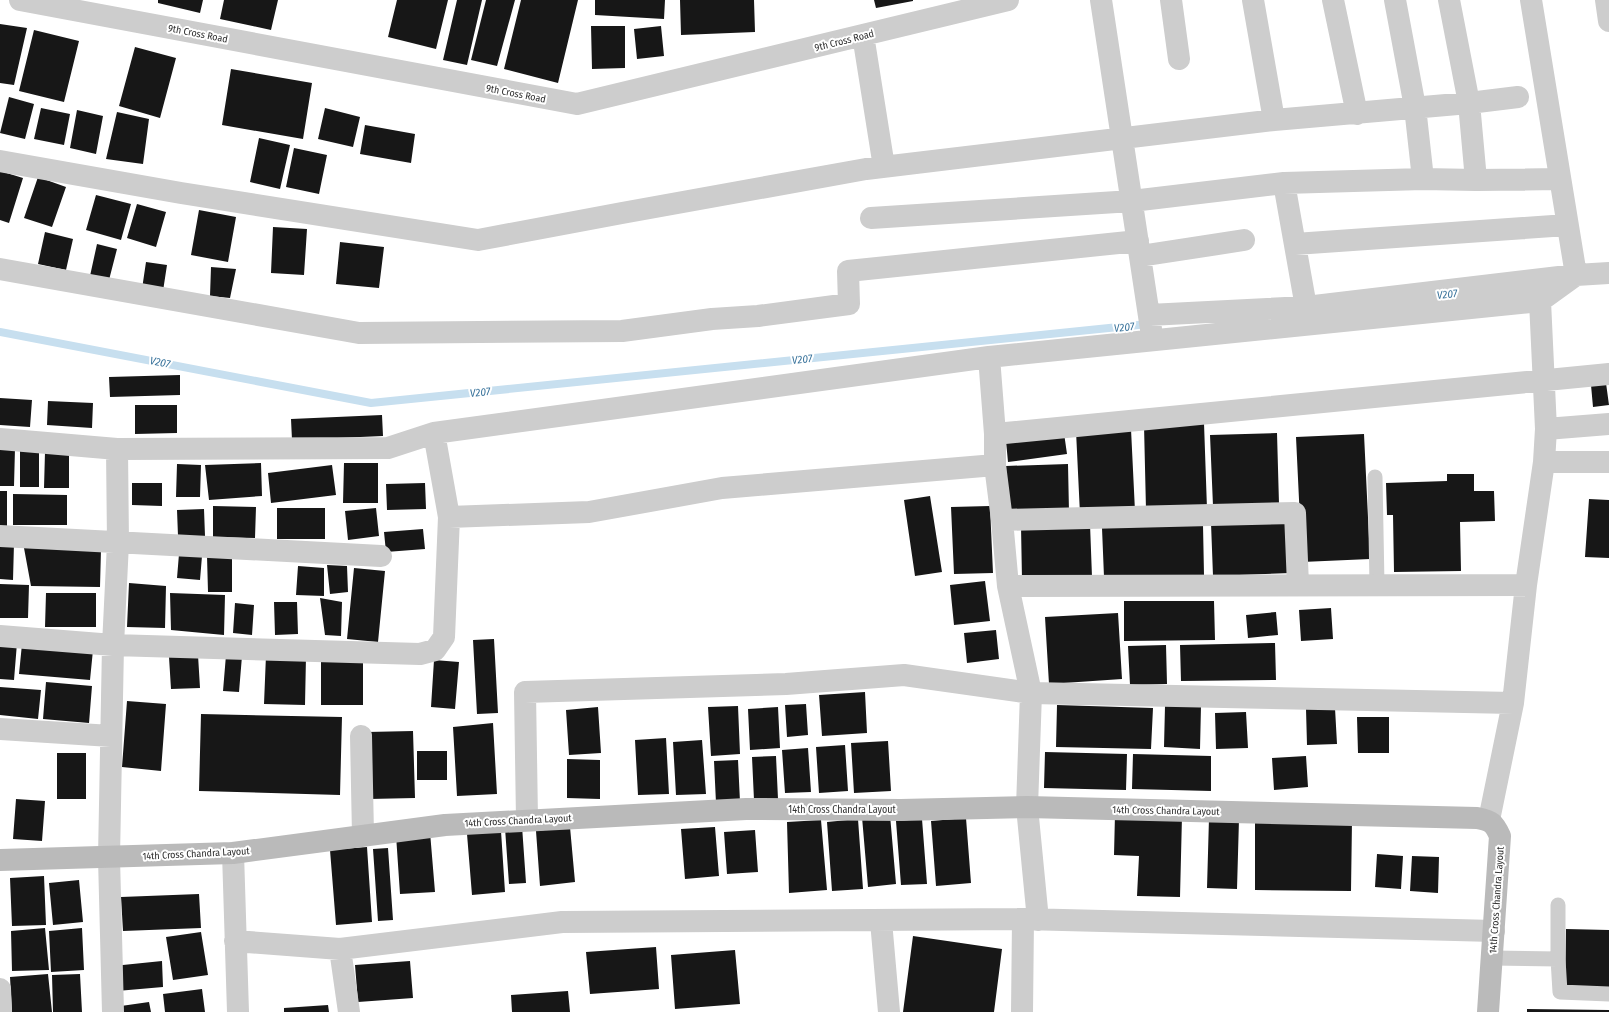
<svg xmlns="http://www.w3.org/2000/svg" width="1609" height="1012" viewBox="0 0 1609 1012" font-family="'Fira Sans Condensed',sans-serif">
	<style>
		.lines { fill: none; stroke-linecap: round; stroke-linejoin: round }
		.stream { stroke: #c7dfef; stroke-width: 8 }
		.building { fill: #171717 }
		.service { stroke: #cdcdcd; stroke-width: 15 }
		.minor { stroke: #cdcdcd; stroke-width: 22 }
		.secondary { stroke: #bababa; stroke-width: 22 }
		.labels { text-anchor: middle; stroke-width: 4; stroke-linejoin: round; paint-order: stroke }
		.street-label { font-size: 10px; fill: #303030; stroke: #fff }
		.water-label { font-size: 11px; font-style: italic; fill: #36719a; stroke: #fff }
	</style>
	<rect width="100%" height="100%" fill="#fff"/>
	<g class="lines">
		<path class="stream" d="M 0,332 L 371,403 L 1148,324"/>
	</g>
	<path class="building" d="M 158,0 L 203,0 L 200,13 L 158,3 Z
		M 224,0 L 278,0 L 271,30 L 220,19 Z
		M 397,0 L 448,0 L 436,49 L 388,37 Z
		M 457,0 L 482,0 L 467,65 L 443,60 Z
		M 486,0 L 515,0 L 497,66 L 471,60 Z
		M 521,0 L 578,0 L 558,83 L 504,69 Z
		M 595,0 L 665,0 L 664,19 L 595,15 Z
		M 680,0 L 754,0 L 755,32 L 681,35 Z
		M 874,0 L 913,0 L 913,1 L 876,8 Z
		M 0,24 L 27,28 L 14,85 L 0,83 Z
		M 591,26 L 625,26 L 625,68 L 592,69 Z
		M 661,26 L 664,56 L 637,59 L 634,29 Z
		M 34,30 L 79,41 L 64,102 L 19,91 Z
		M 135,47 L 176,58 L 160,118 L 119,106 Z
		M 231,69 L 312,83 L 303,139 L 222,125 Z
		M 9,97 L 34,104 L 25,139 L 0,133 Z
		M 41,108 L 70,114 L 64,145 L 34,139 Z
		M 325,108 L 360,117 L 353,147 L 318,139 Z
		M 77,110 L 103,116 L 96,154 L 70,148 Z
		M 117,112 L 149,119 L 143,164 L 106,159 Z
		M 365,125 L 415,134 L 411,163 L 360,154 Z
		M 259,138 L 290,145 L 280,189 L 250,182 Z
		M 294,148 L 327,155 L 319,194 L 286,187 Z
		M 0,171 L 23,178 L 9,223 L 0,220 Z
		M 38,177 L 66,187 L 52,227 L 24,218 Z
		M 96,195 L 131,204 L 121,240 L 86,230 Z
		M 137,204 L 166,212 L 156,247 L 127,238 Z
		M 199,210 L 236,217 L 228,262 L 191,255 Z
		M 273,227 L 307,229 L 304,275 L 271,273 Z
		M 45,232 L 73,239 L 66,270 L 38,264 Z
		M 340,242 L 384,247 L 379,288 L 336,284 Z
		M 97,244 L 117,249 L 109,280 L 90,276 Z
		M 146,262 L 167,265 L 163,291 L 142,289 Z
		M 211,267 L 236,269 L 230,298 L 210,296 Z
		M 180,375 L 180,395 L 110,397 L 109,377 Z
		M 1606,383 L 1609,405 L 1593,407 L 1591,385 Z
		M 0,398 L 32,400 L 30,427 L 0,425 Z
		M 48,401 L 93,403 L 92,428 L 47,425 Z
		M 135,405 L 177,405 L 177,433 L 135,434 Z
		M 382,415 L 383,436 L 292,440 L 291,419 Z
		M 1204,423 L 1207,509 L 1146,510 L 1144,425 Z
		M 1131,429 L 1135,511 L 1080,514 L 1076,431 Z
		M 1064,433 L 1067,454 L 1008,462 L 1006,441 Z
		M 1277,433 L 1279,504 L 1213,506 L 1210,435 Z
		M 1364,434 L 1370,559 L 1302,562 L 1296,437 Z
		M 0,448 L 15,448 L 14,486 L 0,486 Z
		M 20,451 L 39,452 L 39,487 L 20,487 Z
		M 45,452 L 69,452 L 69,488 L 44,488 Z
		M 261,463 L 262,496 L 209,500 L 205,465 Z
		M 344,463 L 378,463 L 378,503 L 343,503 Z
		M 177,464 L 201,465 L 200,497 L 176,497 Z
		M 1068,464 L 1069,512 L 1007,513 L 1006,466 Z
		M 332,465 L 336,495 L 271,503 L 268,473 Z
		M 1447,474 L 1474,474 L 1474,491 L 1494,491 L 1495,521 L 1460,522 L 1461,571 L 1394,572 L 1393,515 L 1387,515 L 1386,483 L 1447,481 Z
		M 132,483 L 162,483 L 162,506 L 132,505 Z
		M 425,483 L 426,509 L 387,510 L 386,484 Z
		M 0,491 L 7,491 L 7,527 L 0,527 Z
		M 13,494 L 67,495 L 67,525 L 13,525 Z
		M 930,496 L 942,572 L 915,576 L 904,500 Z
		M 1589,499 L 1609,500 L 1609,558 L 1585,557 Z
		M 213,506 L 256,507 L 255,538 L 213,537 Z
		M 990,506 L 993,573 L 954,574 L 951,507 Z
		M 277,508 L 325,508 L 325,539 L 277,539 Z
		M 376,508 L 379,536 L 348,540 L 345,511 Z
		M 204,509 L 205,536 L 178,536 L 177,510 Z
		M 1289,520 L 1291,573 L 1213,576 L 1211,523 Z
		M 1090,524 L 1092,577 L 1022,580 L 1021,526 Z
		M 1203,525 L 1204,575 L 1104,577 L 1102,528 Z
		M 423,529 L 425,549 L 386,552 L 384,532 Z
		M 0,543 L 14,543 L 13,580 L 0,579 Z
		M 24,548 L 101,549 L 100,587 L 31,586 Z
		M 179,554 L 202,556 L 200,580 L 177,578 Z
		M 207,556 L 232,556 L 232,592 L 208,592 Z
		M 327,565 L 347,566 L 348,592 L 330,594 Z
		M 298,566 L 324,568 L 324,596 L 296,595 Z
		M 354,568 L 385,571 L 378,642 L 347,639 Z
		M 985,581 L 990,621 L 954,625 L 950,585 Z
		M 129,583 L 166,586 L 165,628 L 127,627 Z
		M 0,584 L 29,585 L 28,618 L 0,618 Z
		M 46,593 L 96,593 L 96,627 L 45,627 Z
		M 170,593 L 225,595 L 224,635 L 171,630 Z
		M 320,598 L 342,602 L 341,636 L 325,635 Z
		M 1124,601 L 1214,601 L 1215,640 L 1124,641 Z
		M 274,602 L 297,602 L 298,634 L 275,635 Z
		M 235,603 L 254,605 L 252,635 L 233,633 Z
		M 1331,608 L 1333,639 L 1301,641 L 1299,610 Z
		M 1276,612 L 1278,635 L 1248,638 L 1246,615 Z
		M 1118,613 L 1122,679 L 1049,684 L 1045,617 Z
		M 996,630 L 999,659 L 967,663 L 964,633 Z
		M 494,639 L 498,713 L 477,714 L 473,640 Z
		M 0,642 L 17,643 L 14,680 L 0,679 Z
		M 1275,643 L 1276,680 L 1181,681 L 1180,645 Z
		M 22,644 L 93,650 L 90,680 L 19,674 Z
		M 1166,645 L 1167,684 L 1130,685 L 1128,646 Z
		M 198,655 L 200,688 L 171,689 L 169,657 Z
		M 226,655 L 242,656 L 239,692 L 223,691 Z
		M 266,655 L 306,656 L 305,705 L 264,704 Z
		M 321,659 L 363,659 L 363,705 L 321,705 Z
		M 434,660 L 459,662 L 455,709 L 431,707 Z
		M 46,682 L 92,686 L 89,723 L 43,719 Z
		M 0,687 L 41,690 L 38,719 L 0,715 Z
		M 865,692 L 867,733 L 822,736 L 819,695 Z
		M 127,701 L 166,704 L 161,771 L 122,767 Z
		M 806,704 L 808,735 L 787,737 L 785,705 Z
		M 1057,705 L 1153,708 L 1151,749 L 1056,747 Z
		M 738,706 L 740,754 L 711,756 L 708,707 Z
		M 1165,706 L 1201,706 L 1200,749 L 1164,747 Z
		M 598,707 L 601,753 L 569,755 L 566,710 Z
		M 778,707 L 780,748 L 750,750 L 748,709 Z
		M 1335,708 L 1337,744 L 1307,745 L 1306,709 Z
		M 1246,712 L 1248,748 L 1216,749 L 1215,713 Z
		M 201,714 L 342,717 L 340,795 L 199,791 Z
		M 1357,717 L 1389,717 L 1389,753 L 1358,753 Z
		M 493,723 L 497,794 L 457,796 L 453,727 Z
		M 413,731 L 415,798 L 369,799 L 367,732 Z
		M 666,738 L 669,794 L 638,795 L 635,740 Z
		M 702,740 L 706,794 L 676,795 L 673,742 Z
		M 888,741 L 891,791 L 854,793 L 851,743 Z
		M 845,745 L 848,791 L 819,793 L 816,747 Z
		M 808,748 L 811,792 L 785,793 L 782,750 Z
		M 417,751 L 447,751 L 447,780 L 417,780 Z
		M 1045,752 L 1127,754 L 1126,790 L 1044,788 Z
		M 57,753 L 86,753 L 86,799 L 57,799 Z
		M 1133,754 L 1211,756 L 1211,791 L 1132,789 Z
		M 776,756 L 778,799 L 754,800 L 752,757 Z
		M 1306,756 L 1308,787 L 1274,790 L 1272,758 Z
		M 567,759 L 600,760 L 600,799 L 567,798 Z
		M 738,760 L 740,802 L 716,803 L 714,761 Z
		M 16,799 L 45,801 L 42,841 L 13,839 Z
		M 1115,814 L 1182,816 L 1180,897 L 1137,896 L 1139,856 L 1114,855 Z
		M 890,815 L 896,884 L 868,887 L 862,817 Z
		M 966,818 L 971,883 L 936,886 L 931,821 Z
		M 1209,818 L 1239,819 L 1237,889 L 1207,888 Z
		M 858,819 L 863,889 L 832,891 L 827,822 Z
		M 922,819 L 927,884 L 901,885 L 896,821 Z
		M 1255,819 L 1352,820 L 1351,891 L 1255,890 Z
		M 821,820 L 827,890 L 789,893 L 787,822 Z
		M 522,826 L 526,883 L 509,884 L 505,828 Z
		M 570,827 L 575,882 L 540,886 L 536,831 Z
		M 715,827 L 719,876 L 685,879 L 681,829 Z
		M 755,830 L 758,872 L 727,874 L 724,832 Z
		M 501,831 L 505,892 L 472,895 L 467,834 Z
		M 430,832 L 435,892 L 400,894 L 396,835 Z
		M 367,847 L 372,922 L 336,925 L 330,850 Z
		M 388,848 L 393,920 L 378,921 L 373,849 Z
		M 1377,854 L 1403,856 L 1401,889 L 1375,887 Z
		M 1412,856 L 1439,857 L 1438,893 L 1410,891 Z
		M 44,876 L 46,925 L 12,926 L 10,878 Z
		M 79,880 L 83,922 L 53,925 L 49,883 Z
		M 199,894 L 201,928 L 123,931 L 121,897 Z
		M 45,928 L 49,970 L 12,971 L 11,931 Z
		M 82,928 L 84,970 L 51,972 L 49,931 Z
		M 1566,929 L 1609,930 L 1609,990 L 1565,990 Z
		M 201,932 L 208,975 L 173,980 L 166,937 Z
		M 913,936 L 1002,949 L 994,1012 L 903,1012 Z
		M 656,947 L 659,989 L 590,994 L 586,952 Z
		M 735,950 L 740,1004 L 675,1009 L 671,955 Z
		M 162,961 L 163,987 L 117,991 L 113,966 Z
		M 410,961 L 413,998 L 358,1002 L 355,965 Z
		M 48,974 L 52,1012 L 12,1012 L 10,977 Z
		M 80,974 L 82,1012 L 53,1012 L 52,975 Z
		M 202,989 L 205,1012 L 165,1012 L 163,994 Z
		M 568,991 L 570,1012 L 512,1012 L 511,995 Z
		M 149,1002 L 151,1012 L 122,1012 L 121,1006 Z
		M 328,1005 L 329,1012 L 284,1012 L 284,1008 Z
		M 1527,1009 L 1609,1010 L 1609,1012 L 1527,1012 Z"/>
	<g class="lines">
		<path class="service" d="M 1375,477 L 1377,585
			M 1558,905 L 1558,959 L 1560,992 L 1609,994
			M 1492,958 L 1558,959"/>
		<path class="minor" d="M 20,0 L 577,104 L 1008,0
			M 1101,0 L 1151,329
			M 1171,0 L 1179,59
			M 1253,0 L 1274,120
			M 1333,0 L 1357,114
			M 1395,0 L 1415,107 L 1423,179
			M 1449,0 L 1469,103 L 1476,180
			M 1606,0 L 1609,21
			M 863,35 L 884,167
			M 0,161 L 181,193 L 478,240 L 622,213 L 866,169 L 1274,120 L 1469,103 L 1518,97
			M 1284,183 L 1306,307
			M 871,218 L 1132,201 L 1284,183 L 1423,179 L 1476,180 L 1560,179
			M 1295,244 L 1567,225
			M 1140,256 L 1244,240
			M 0,269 L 359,333 L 622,331 L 712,319 L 758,316 L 849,304 L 848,271 L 1138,241
			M 1149,315 L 1306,307 L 1576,275 L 1609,273
			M 989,357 L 995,434 L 995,465 L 1002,520 L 1008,586 L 1031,693 L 1027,807 L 1038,920
			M 1546,429 L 1609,424
			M 995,434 L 1609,374
			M 0,439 L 117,449
			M 1544,462 L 1609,462
			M 449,517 L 589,512 L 722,488 L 995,465
			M 1002,520 L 1295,513 L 1298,585
			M 0,536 L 381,556
			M 1008,586 L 1526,585
			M 0,636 L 113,645 L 420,654 L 435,650 L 444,637 L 449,517 L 434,433
			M 0,729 L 111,736
			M 361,736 L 363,835
			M 527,819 L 525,692 L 786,684 L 904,675 L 1031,693 L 1513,703
			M 1489,820 L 1513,703 L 1526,585 L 1544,462 L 1546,429 L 1540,301 L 1576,275 L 1531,0
			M 233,853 L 238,1012
			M 881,921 L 889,1012
			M 235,941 L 340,949 L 562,922 L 1023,919 L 1494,931
			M 340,949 L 349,1012
			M 0,989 L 1,1012
			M 113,1012 L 109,858 L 113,645 L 118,543 L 117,449 L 388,448 L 434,433 L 989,357 L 1540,301
			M 1022,1012 L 1023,919"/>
		<path class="secondary" d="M 0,860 L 233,853 L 445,825 L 746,809 L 901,810 L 1027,807 L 1477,818 C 1492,821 1494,823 1500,836 L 1488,1012"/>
	</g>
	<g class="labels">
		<g class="street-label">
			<text transform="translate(198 33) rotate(11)" y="4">9th Cross Road</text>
			<text transform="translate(844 40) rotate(-14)" y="4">9th Cross Road</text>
			<text transform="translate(516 93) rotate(11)" y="4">9th Cross Road</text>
			<text x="842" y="813">14th Cross Chandra Layout</text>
			<text transform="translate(1166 810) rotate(1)" y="4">14th Cross Chandra Layout</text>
			<text transform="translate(518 820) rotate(-3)" y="4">14th Cross Chandra Layout</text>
			<text transform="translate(196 853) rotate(-3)" y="4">14th Cross Chandra Layout</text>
			<text transform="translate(1496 900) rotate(-86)" y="4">14th Cross Chandra Layout</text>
		</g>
		<g class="water-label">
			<text transform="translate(1447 294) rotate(-6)" y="4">V207</text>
			<text transform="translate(1124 327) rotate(-6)" y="4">V207</text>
			<text transform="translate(802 359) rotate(-6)" y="4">V207</text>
			<text transform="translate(160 362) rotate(11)" y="4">V207</text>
			<text transform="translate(480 392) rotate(-6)" y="4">V207</text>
		</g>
	</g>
</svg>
